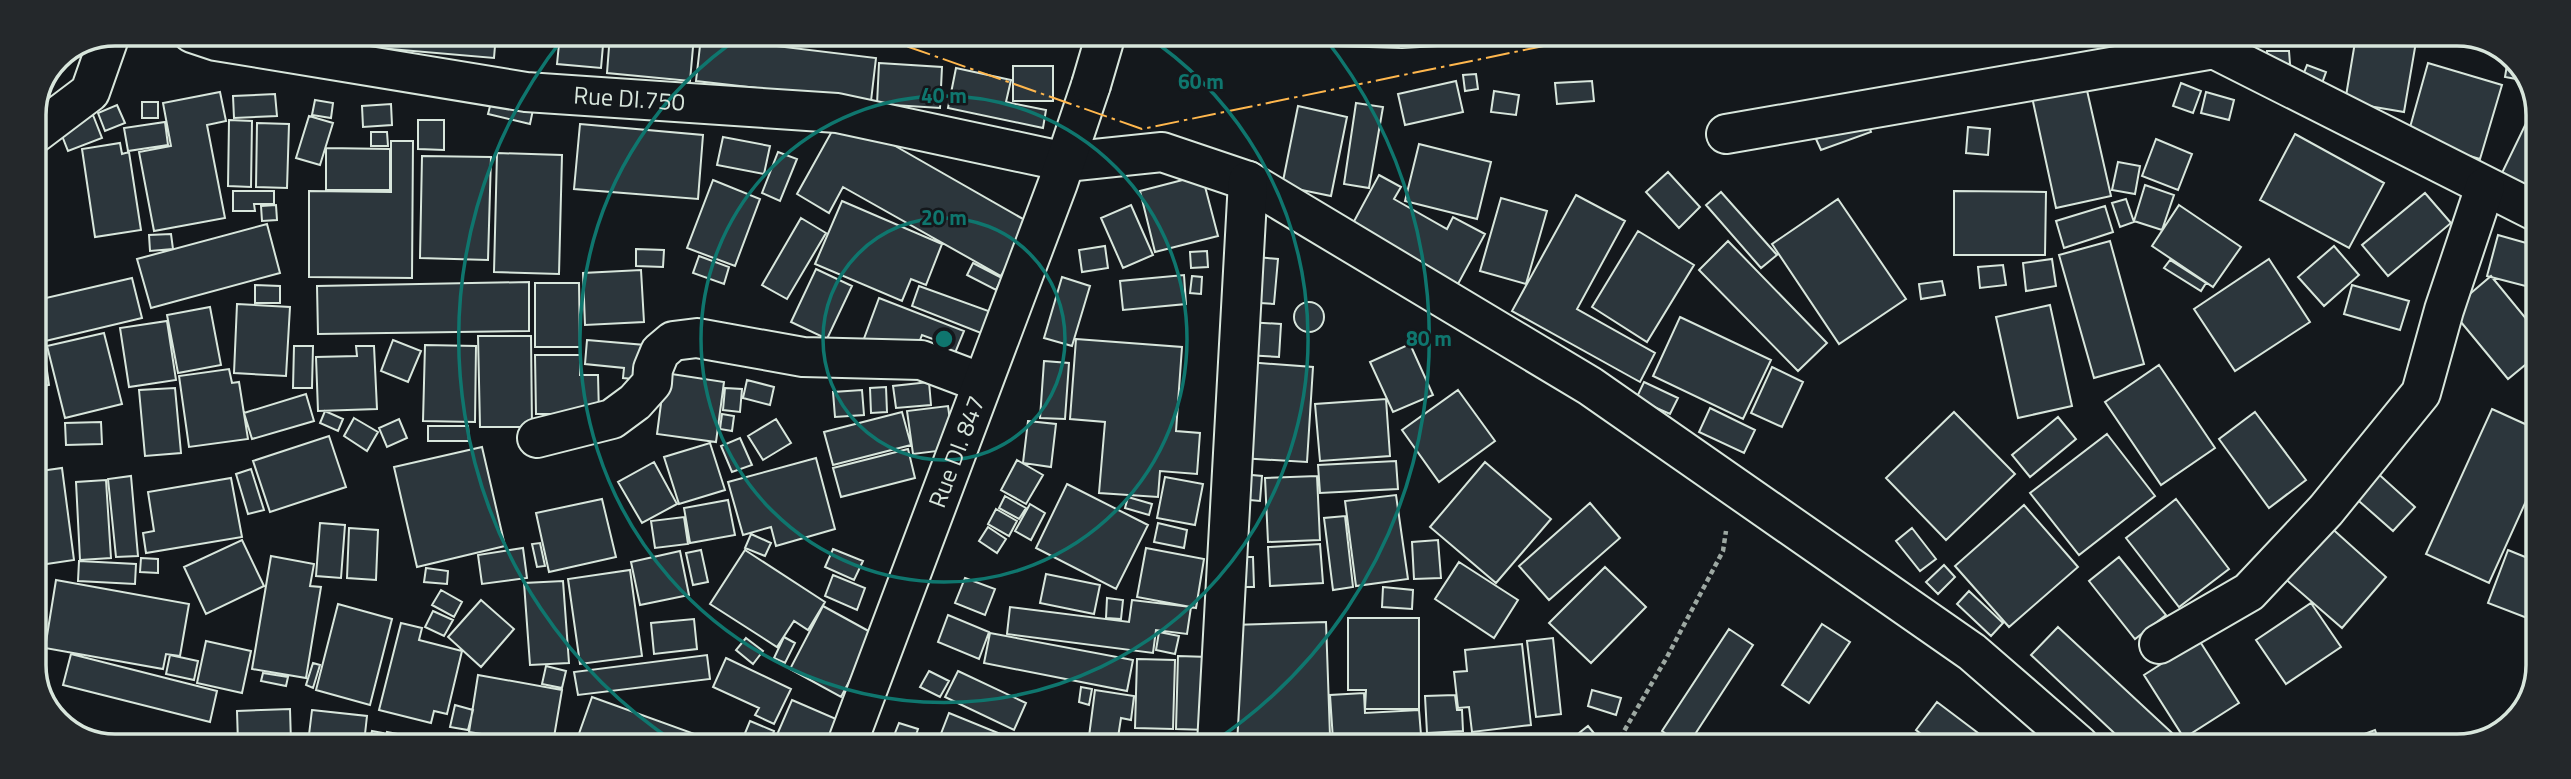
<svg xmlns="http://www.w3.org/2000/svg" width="2571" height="779" viewBox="0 0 2571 779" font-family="'Titillium Web',sans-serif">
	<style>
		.building { fill: #2c363c; stroke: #d8e6dc; stroke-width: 2 }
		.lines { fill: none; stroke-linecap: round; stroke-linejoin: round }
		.minor-casing { stroke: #d8e6dc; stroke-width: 42 }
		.path { stroke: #9da8a2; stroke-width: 4.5; stroke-dasharray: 5 3.5; stroke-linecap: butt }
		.minor { stroke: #14181c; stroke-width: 38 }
		.rail-casing { stroke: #d8e6dc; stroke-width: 8 }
		.rail { stroke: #14181c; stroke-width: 5; stroke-dasharray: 16; stroke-linecap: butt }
		.minor-bridge-casing { stroke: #d8e6dc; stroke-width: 42; stroke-linecap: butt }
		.minor-bridge { stroke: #14181c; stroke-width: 38 }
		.power { stroke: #ffb74d; stroke-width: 2; stroke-dasharray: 24 5 3.5 5; stroke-linecap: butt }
		.ring { fill: none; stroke: #0f766e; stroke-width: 3.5 }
		.labels { text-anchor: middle; stroke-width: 5; stroke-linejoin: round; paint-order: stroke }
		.street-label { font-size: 24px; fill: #d8e6dc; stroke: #14181c }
		.rim { fill: none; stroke: #d8e6dc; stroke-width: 3.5 }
		.centre { fill: #0f766e; stroke: #14181c; stroke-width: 3.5 }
		.ring-label { font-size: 21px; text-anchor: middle; font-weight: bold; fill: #0f766e; stroke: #14181c; stroke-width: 5; stroke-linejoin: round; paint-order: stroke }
	</style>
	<rect width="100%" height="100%" fill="#14181c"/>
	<path class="building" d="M 286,33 L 496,34 L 494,58 L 286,40 Z
		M 560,34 L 604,34 L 601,68 L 557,64 Z
		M 610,34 L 694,36 L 690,81 L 607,73 Z
		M 2356,36 L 2417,36 L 2404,112 L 2345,102 Z
		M 2428,36 L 2478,36 L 2496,47 L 2428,45 Z
		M 701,37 L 876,58 L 871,101 L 696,81 Z
		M 2267,51 L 2289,51 L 2290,64 L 2267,64 Z
		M 2508,59 L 2518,61 L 2523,74 L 2522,80 L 2505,77 Z
		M 879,63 L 942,67 L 940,108 L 877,104 Z
		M 2428,63 L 2502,85 L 2480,159 L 2407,138 Z
		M 2307,65 L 2326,72 L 2321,86 L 2302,78 Z
		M 1013,66 L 1053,66 L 1053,101 L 1013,101 Z
		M 956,68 L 1011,80 L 1006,102 L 1046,110 L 1043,128 L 948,108 Z
		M 1476,74 L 1478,89 L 1465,91 L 1463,75 Z
		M 1456,81 L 1463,112 L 1405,125 L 1398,94 Z
		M 1592,81 L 1594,101 L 1557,104 L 1555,83 Z
		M 46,83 L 54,111 L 33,114 Z
		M 2181,83 L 2201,91 L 2193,113 L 2173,106 Z
		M 2086,86 L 2111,196 L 2056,208 L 2032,97 Z
		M 1494,91 L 1519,95 L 1516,115 L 1491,112 Z
		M 220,92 L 226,121 L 207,125 L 225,218 L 154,231 L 139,152 L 171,146 L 163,103 Z
		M 2206,92 L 2234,100 L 2229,120 L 2201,113 Z
		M 275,94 L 277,116 L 234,118 L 233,96 Z
		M 493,95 L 534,105 L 530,124 L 488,114 Z
		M 315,100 L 333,103 L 331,118 L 312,115 Z
		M 142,102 L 158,102 L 158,118 L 142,118 Z
		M 1356,103 L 1383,107 L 1369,188 L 1344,184 Z
		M 391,104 L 392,125 L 363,127 L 362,106 Z
		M 117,105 L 125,123 L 105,131 L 98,113 Z
		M 1298,106 L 1347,117 L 1331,196 L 1282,186 Z
		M 2531,113 L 2538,116 L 2537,196 L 2500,177 Z
		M 93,115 L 102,138 L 68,151 L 59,128 Z
		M 841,115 L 1030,223 L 1001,276 L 843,187 L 829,213 L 797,194 Z
		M 309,116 L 333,123 L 320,165 L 296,158 Z
		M 229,120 L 252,121 L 251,187 L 228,186 Z
		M 418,120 L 444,120 L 444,150 L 418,149 Z
		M 1867,120 L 1871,132 L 1821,150 L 1816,139 Z
		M 165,122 L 168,145 L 128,151 L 124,128 Z
		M 257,123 L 289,124 L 287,188 L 256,187 Z
		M 580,124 L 703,135 L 698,199 L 574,189 Z
		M 1968,127 L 1990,129 L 1988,155 L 1966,153 Z
		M 371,132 L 387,132 L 388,146 L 371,146 Z
		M 2295,134 L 2384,183 L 2349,248 L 2260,200 Z
		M 723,137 L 770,146 L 764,174 L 717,165 Z
		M 2156,139 L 2192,154 L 2178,190 L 2142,176 Z
		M 391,141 L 413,141 L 412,278 L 309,277 L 309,191 L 391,192 Z
		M 120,143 L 122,154 L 129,152 L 141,230 L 95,237 L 82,149 Z
		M 1419,144 L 1491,162 L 1477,219 L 1405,201 Z
		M 326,148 L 390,149 L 390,190 L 326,190 Z
		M 778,152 L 797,159 L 780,201 L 762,193 Z
		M 497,153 L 562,155 L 559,274 L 494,272 Z
		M 422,156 L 491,157 L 488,260 L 420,258 Z
		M 2118,162 L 2140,166 L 2135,194 L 2112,190 Z
		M 1668,172 L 1700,207 L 1679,228 L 1646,192 Z
		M 1202,175 L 1218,236 L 1155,252 L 1140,191 Z
		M 1379,175 L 1401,187 L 1394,199 L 1447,229 L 1453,217 L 1485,234 L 1458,284 L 1352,225 Z
		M 713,180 L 760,199 L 735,266 L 687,248 Z
		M 2145,185 L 2174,195 L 2162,230 L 2134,221 Z
		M 233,191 L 274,191 L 274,204 L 254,204 L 255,211 L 233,211 Z
		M 1954,191 L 2046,192 L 2045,255 L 1954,255 Z
		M 1721,192 L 1777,255 L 1761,268 L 1706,205 Z
		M 2425,193 L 2451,223 L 2388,276 L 2362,245 Z
		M 1576,195 L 1625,221 L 1577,309 L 1655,353 L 1640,382 L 1512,311 Z
		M 1501,198 L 1547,211 L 1526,284 L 1480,271 Z
		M 1838,199 L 1906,299 L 1839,344 L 1772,244 Z
		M 2126,199 L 2134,222 L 2120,227 L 2112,203 Z
		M 842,201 L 942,244 L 926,285 L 911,279 L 902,301 L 815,264 Z
		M 276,205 L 277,220 L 262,221 L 261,206 Z
		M 1131,205 L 1153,255 L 1123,268 L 1101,218 Z
		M 2179,205 L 2241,247 L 2213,287 L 2152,246 Z
		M 2105,206 L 2113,232 L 2064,248 L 2056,221 Z
		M 801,218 L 826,233 L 787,299 L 762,285 Z
		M 267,224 L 280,273 L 151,308 L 137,259 Z
		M 1638,231 L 1694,265 L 1647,342 L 1592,307 Z
		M 171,234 L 173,249 L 150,251 L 149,235 Z
		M 38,235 L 46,261 L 33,265 L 33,237 Z
		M 2498,235 L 2537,246 L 2537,289 L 2487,276 Z
		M 1728,241 L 1827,343 L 1798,371 L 1699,270 Z
		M 2110,241 L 2144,364 L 2094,378 L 2059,255 Z
		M 1105,246 L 1108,268 L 1082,272 L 1079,250 Z
		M 2334,246 L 2359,275 L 2324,306 L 2298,277 Z
		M 636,249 L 664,250 L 663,267 L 636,266 Z
		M 1207,251 L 1208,267 L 1191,268 L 1190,252 Z
		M 699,256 L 729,267 L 724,284 L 693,273 Z
		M 1248,256 L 1278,259 L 1274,304 L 1244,302 Z
		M 2052,259 L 2056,286 L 2026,291 L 2023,263 Z
		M 2269,259 L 2310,322 L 2235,371 L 2194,309 Z
		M 2170,260 L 2206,283 L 2201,291 L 2164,268 Z
		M 973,263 L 1002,278 L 996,290 L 967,275 Z
		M 2003,265 L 2006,285 L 1980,288 L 1978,267 Z
		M 816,269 L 852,286 L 827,339 L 791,322 Z
		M 641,270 L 644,322 L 585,325 L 583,273 Z
		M 1184,275 L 1186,304 L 1123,310 L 1120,281 Z
		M 1192,276 L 1202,277 L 1201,294 L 1190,293 Z
		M 2491,276 L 2537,332 L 2536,356 L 2508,379 L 2451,310 Z
		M 1062,277 L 1090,286 L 1072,346 L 1044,338 Z
		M 132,278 L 142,318 L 33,344 L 33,301 Z
		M 1942,281 L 1945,295 L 1921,299 L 1919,284 Z
		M 529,282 L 529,331 L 318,334 L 317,286 Z
		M 535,283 L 579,283 L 580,347 L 535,347 Z
		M 255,285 L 280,286 L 280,303 L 255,303 Z
		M 2352,285 L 2409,301 L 2400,330 L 2344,314 Z
		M 919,286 L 994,313 L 986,335 L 912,306 Z
		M 879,298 L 964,331 L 953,358 L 938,352 L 941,342 L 922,335 L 915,353 L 862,344 Z
		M1294 317a15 15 0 1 1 30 0a15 15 0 1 1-30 0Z
		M 237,304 L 290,307 L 286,376 L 234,373 Z
		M 2050,305 L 2072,406 L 2018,418 L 1996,317 Z
		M 210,307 L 221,365 L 178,373 L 167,315 Z
		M 1680,317 L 1771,360 L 1743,419 L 1653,376 Z
		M 167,321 L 176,380 L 129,387 L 120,328 Z
		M 1246,322 L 1281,324 L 1279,357 L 1245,355 Z
		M 104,333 L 122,404 L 65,418 L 47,346 Z
		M 478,336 L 531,336 L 532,427 L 480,427 Z
		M 1076,339 L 1182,347 L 1176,431 L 1200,433 L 1197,474 L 1160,471 L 1158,497 L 1099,493 L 1105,422 L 1070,419 Z
		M 393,340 L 421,351 L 408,382 L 381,371 Z
		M 587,340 L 645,345 L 642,380 L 623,378 L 624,368 L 585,364 Z
		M 1410,344 L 1433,395 L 1393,412 L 1370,362 Z
		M 425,345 L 476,346 L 475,422 L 423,421 Z
		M 43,346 L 44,362 L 33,363 L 33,347 Z
		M 294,346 L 313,346 L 312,388 L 293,388 Z
		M 356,346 L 374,346 L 377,409 L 318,411 L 316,357 L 357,356 Z
		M 535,355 L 580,355 L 580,375 L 598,375 L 599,414 L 536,414 Z
		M 1044,361 L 1069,363 L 1065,419 L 1040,418 Z
		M 1247,362 L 1313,367 L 1307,462 L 1240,458 Z
		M 46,364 L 49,385 L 33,388 L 33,366 Z
		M 2159,365 L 2215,448 L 2161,485 L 2105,402 Z
		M 1772,367 L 1803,382 L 1782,427 L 1751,413 Z
		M 229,369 L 232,383 L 239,382 L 248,439 L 189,447 L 179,376 Z
		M 665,373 L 724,382 L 716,442 L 657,434 Z
		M 747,380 L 774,387 L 770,405 L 743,398 Z
		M 929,382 L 931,405 L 896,408 L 893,386 Z
		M 1644,382 L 1678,398 L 1670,414 L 1636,399 Z
		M 886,387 L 887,412 L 871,413 L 870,388 Z
		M 175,388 L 181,453 L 145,456 L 139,390 Z
		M 725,388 L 742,389 L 740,412 L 723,410 Z
		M 41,390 L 44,417 L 33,419 L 33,391 Z
		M 862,390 L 864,415 L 835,417 L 833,392 Z
		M 1458,390 L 1495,441 L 1439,482 L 1402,430 Z
		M 306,394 L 314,421 L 252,439 L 244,413 Z
		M 1386,399 L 1390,456 L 1320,461 L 1315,404 Z
		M 948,406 L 954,449 L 913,454 L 907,411 Z
		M 1710,408 L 1755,430 L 1744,453 L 1699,432 Z
		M 2492,409 L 2536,429 L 2536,479 L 2489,583 L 2426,554 Z
		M 325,411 L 343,419 L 338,431 L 320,423 Z
		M 902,412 L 911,445 L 833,465 L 824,432 Z
		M 1954,412 L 2015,474 L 1946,540 L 1886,478 Z
		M 2255,412 L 2306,480 L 2269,508 L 2219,439 Z
		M 722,414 L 734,416 L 732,431 L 720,429 Z
		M 2058,417 L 2076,439 L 2030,477 L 2012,455 Z
		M 354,418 L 378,432 L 367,451 L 344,436 Z
		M 399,419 L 407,438 L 387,447 L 379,428 Z
		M 776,419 L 791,443 L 763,460 L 748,436 Z
		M 1028,421 L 1056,424 L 1051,467 L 1023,463 Z
		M 101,422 L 102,444 L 66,445 L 65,423 Z
		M 428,426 L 468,426 L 469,441 L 428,441 Z
		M 2107,434 L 2155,496 L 2079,555 L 2030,493 Z
		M 329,436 L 346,487 L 270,512 L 253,461 Z
		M 740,438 L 752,465 L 732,472 L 721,446 Z
		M 710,443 L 725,490 L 679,504 L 664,457 Z
		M 482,447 L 505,546 L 417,567 L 394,467 Z
		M 908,449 L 915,478 L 841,497 L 833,468 Z
		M 816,458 L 835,529 L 776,546 L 771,527 L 743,535 L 728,482 Z
		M 1017,460 L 1043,475 L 1026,504 L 1001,490 Z
		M 1396,461 L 1398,489 L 1320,493 L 1318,465 Z
		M 654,462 L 677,504 L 642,523 L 618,482 Z
		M 1485,462 L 1551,519 L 1496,583 L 1430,527 Z
		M 62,468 L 74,560 L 33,566 L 33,472 Z
		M 251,469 L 264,510 L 248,514 L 236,474 Z
		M 2374,470 L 2415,507 L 2393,531 L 2352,495 Z
		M 1241,474 L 1262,476 L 1260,501 L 1239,499 Z
		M 131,476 L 138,556 L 116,557 L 108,479 Z
		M 1317,476 L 1320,540 L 1268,542 L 1265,478 Z
		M 1165,477 L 1203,484 L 1195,525 L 1157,518 Z
		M 231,478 L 242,537 L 146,553 L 143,533 L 154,531 L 148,492 Z
		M 106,480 L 111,558 L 80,560 L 76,482 Z
		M 1067,484 L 1148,525 L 1116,589 L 1036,548 Z
		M 1396,495 L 1408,579 L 1356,586 L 1345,501 Z
		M 1005,496 L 1026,508 L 1019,519 L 999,508 Z
		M 1128,497 L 1152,504 L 1149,515 L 1125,508 Z
		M 602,499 L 616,557 L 549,572 L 536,513 Z
		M 2176,499 L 2229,569 L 2179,607 L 2126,538 Z
		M 728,500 L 735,535 L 690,543 L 684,508 Z
		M 1590,503 L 1620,538 L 1549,600 L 1519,566 Z
		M 1030,504 L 1045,513 L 1031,540 L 1015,531 Z
		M 2024,505 L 2078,567 L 2009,627 L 1955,566 Z
		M 996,509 L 1017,521 L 1009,536 L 988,524 Z
		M 1345,516 L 1353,587 L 1333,590 L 1324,518 Z
		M 684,517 L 688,544 L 655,548 L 651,521 Z
		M 320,523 L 345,525 L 341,578 L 316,576 Z
		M 1158,523 L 1187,530 L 1184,548 L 1154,542 Z
		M 2327,524 L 2386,577 L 2342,628 L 2282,576 Z
		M 988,527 L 1006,539 L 997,553 L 979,541 Z
		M 349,528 L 378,530 L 376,580 L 347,578 Z
		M 1912,528 L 1936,559 L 1920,571 L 1896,541 Z
		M 751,534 L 771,543 L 765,556 L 745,548 Z
		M 242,540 L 264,586 L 206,614 L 184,567 Z
		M 1438,540 L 1441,578 L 1414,579 L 1412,542 Z
		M 540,543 L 545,566 L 537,567 L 532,544 Z
		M 1320,544 L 1323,583 L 1270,586 L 1268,547 Z
		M 523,548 L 527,578 L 482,584 L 478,555 Z
		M 1146,548 L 1204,559 L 1196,608 L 1137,597 Z
		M 833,549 L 863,561 L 854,580 L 825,567 Z
		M 701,550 L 708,582 L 693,585 L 686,553 Z
		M 745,550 L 825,602 L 808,630 L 794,621 L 777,647 L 710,604 Z
		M 2508,550 L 2535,561 L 2535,621 L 2488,603 Z
		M 680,551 L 689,595 L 640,605 L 631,562 Z
		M 271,556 L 314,564 L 310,586 L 321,587 L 306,678 L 252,669 Z
		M 1246,557 L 1253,557 L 1254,587 L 1235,587 Z
		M 2119,557 L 2166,615 L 2135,639 L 2089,581 Z
		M 141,558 L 158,559 L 158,573 L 140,572 Z
		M 79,561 L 136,564 L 135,584 L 78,581 Z
		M 1459,562 L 1518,600 L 1494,638 L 1435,599 Z
		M 1944,565 L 1955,577 L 1938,594 L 1926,582 Z
		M 1605,567 L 1646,607 L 1591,663 L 1549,623 Z
		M 426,568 L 448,571 L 447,584 L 424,582 Z
		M 630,570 L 642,656 L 580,664 L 568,579 Z
		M 1046,574 L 1100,585 L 1094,614 L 1040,603 Z
		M 833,575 L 865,588 L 857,610 L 825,596 Z
		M 965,578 L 995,589 L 985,615 L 955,603 Z
		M 56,580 L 189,604 L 180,656 L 166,654 L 163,669 L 45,648 Z
		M 563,581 L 569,663 L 530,665 L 524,583 Z
		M 1383,587 L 1413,590 L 1412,609 L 1382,607 Z
		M 441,590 L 462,602 L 454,617 L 432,605 Z
		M 1969,591 L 2003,623 L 1991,636 L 1957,604 Z
		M 1107,598 L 1123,600 L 1121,619 L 1106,618 Z
		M 481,600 L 514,629 L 481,667 L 448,637 Z
		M 1132,600 L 1191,607 L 1187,634 L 1156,630 L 1153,653 L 1007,634 L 1010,607 L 1129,622 Z
		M 2311,603 L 2341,647 L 2286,684 L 2256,640 Z
		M 338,604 L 392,619 L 370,705 L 316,690 Z
		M 823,606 L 874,634 L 841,697 L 790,669 Z
		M 433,611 L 453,620 L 444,636 L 425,627 Z
		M 948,615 L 989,632 L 979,659 L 938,642 Z
		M 1348,618 L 1419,618 L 1419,709 L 1365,709 L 1366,690 L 1348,690 Z
		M 694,619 L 697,649 L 654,654 L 651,623 Z
		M 1326,622 L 1330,736 L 1237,740 L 1232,625 Z
		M 401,623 L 422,628 L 419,640 L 462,651 L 447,714 L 434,711 L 431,723 L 379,710 Z
		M 1822,624 L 1850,642 L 1809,703 L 1782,685 Z
		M 2058,627 L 2185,745 L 2127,745 L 2031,655 Z
		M 1729,629 L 1753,645 L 1688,745 L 1682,745 L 1662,731 Z
		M 33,631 L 44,634 L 33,663 Z
		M 1159,632 L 1179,636 L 1175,654 L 1156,650 Z
		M 990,633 L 1133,660 L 1127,691 L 984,663 Z
		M 784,637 L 795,643 L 785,663 L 774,658 Z
		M 746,638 L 763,651 L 753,664 L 736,650 Z
		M 1553,638 L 1561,714 L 1536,717 L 1527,641 Z
		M 2199,640 L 2239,703 L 2184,738 L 2144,675 Z
		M 206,641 L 251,651 L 242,693 L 197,683 Z
		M 1522,644 L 1531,725 L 1472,732 L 1469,707 L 1458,708 L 1454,672 L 1467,671 L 1465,650 Z
		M 71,654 L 217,691 L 210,722 L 63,685 Z
		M 170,655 L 198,661 L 194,680 L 166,674 Z
		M 707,655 L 710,679 L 578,695 L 574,672 Z
		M 1178,656 L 1209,657 L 1207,730 L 1176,729 Z
		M 726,658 L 791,689 L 774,724 L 755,715 L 759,708 L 713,687 Z
		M 1137,659 L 1175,660 L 1173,729 L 1135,728 Z
		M 313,663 L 320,665 L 313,688 L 306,685 Z
		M 546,666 L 566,671 L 562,688 L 542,684 Z
		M 929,671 L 949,681 L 940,697 L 920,687 Z
		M 958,671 L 1026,703 L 1014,730 L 945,697 Z
		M 263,673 L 288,677 L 286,686 L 261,681 Z
		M 478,675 L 562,690 L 553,743 L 537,743 L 469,732 Z
		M 1081,687 L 1092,689 L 1089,705 L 1079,702 Z
		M 1095,690 L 1134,696 L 1131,720 L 1121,718 L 1117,744 L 1088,744 Z
		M 1592,690 L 1621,698 L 1616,715 L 1588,706 Z
		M 1364,693 L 1365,713 L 1419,710 L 1421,735 L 1333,740 L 1330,695 Z
		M 1455,695 L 1457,710 L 1462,710 L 1463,731 L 1427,733 L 1425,696 Z
		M 592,697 L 703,737 L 701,744 L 576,742 Z
		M 792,700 L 843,722 L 834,744 L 791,744 L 776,737 Z
		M 1937,702 L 1994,745 L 1935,745 L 1916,730 Z
		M 455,705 L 473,710 L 468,730 L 450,727 Z
		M 290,709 L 291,743 L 238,743 L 237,711 Z
		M 312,710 L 367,716 L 364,743 L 308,743 Z
		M 949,713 L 1008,737 L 1005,744 L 937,744 Z
		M 750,721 L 774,731 L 769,744 L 757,744 L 743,738 Z
		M 899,723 L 918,729 L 913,744 L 882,744 L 885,735 L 893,738 Z
		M 1588,726 L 1603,744 L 1566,745 L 1565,744 Z
		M 2375,730 L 2381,746 L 2332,746 Z
		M 372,731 L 383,733 L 380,743 L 369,743 Z
		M 387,732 L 446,743 L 385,743 Z
		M 459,734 L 515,743 L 457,743 Z"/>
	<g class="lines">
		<defs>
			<g id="minor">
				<path id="s1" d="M 192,33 L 216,41 L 526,92 L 837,113 L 1066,162 L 1162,152 L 1248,181 L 1590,386 L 1972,652 L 2079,745"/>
				<path d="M 1726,134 L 2214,49 L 2537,212"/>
				<path d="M 33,135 L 90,92 L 110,35"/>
				<path d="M 537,438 L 612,419 L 635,402 L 652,383 L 653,369 L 660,352 L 673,341 L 697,338 L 803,357 L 921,360 L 982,383"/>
				<path d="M 2159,644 L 2249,592 L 2326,510 L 2421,393 L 2444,310 L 2485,187"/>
				<path id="s2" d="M 847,744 L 1058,183 L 1091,85"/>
				<path d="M 1217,744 L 1248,181"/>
			</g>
		</defs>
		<use href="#minor" class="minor-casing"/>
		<path class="path" d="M 1616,745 L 1667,657 L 1723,551 L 1726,531"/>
		<use href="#minor" class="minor"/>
		<defs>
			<path id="rail" d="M 1048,34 L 1402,45 L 1576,35"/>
		</defs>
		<use href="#rail" class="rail-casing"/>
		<use href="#rail" class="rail"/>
		<defs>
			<path id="minor-bridge" d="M 1091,85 L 1106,34"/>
		</defs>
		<use href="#minor-bridge" class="minor-bridge-casing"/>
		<use href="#minor-bridge" class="minor-bridge"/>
		<path class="power" d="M 872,34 L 1142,129 L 1597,35"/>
	</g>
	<g class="ring">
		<circle cx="944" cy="339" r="121"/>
		<circle cx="944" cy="339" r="243"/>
		<path d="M1145 35A364 364 0 1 1 743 35"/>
		<path d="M676 743A485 485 0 0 1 564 37M1324 37A485 485 0 0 1 1212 743"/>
	</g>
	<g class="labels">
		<g class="street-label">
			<text dy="8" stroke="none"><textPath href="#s1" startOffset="443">Rue DI.750</textPath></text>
			<text dy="8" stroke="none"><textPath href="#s2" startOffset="312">Rue DI. 847</textPath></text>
		</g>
	</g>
	<path d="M0 0H2571V779H0ZM115 46H2457A69 69 0 0 1 2526 115V665A69 69 0 0 1 2457 734H115A69 69 0 0 1 46 665V115A69 69 0 0 1 115 46Z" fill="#24282b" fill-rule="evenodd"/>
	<path class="rim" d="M115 46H2457A69 69 0 0 1 2526 115V665A69 69 0 0 1 2457 734H115A69 69 0 0 1 46 665V115A69 69 0 0 1 115 46Z"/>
	<circle cx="944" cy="339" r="10" class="centre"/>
	<g class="ring-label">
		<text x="1201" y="89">60 m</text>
		<text x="944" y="103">40 m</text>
		<text x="944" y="225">20 m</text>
		<text x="1429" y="346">80 m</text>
	</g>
</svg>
